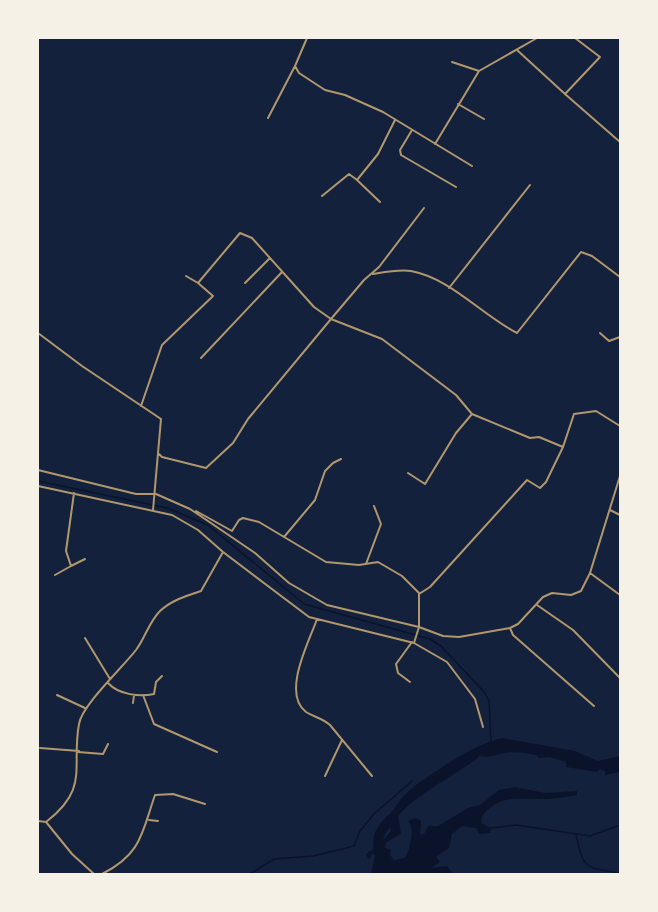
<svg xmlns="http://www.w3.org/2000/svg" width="658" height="912" viewBox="0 0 658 912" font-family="Rubik,sans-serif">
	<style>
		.water { fill: #0b132b }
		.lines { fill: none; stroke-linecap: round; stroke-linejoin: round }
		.stream { stroke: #0b132b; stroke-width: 1.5 }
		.river { stroke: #0b132b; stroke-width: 10 }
		.minor { stroke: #b1986c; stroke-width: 2 }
	</style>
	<rect width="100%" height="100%" fill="#14213d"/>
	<path class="water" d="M 503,738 L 575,751 L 598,761 L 620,756 L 619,772 L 605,775 L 605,771 L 600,769 L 597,772 L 566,767 L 566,762 L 549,757 L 539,758 L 536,755 C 526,753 515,751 505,753 C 494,755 490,758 480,756 C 454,777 420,791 398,816 L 401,833 L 386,843 L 385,848 L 391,850 L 390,855 L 394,860 L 405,858 C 410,850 415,828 408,821 L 416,818 L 421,821 L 420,834 L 424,834 L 428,826 L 438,826 L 468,808 L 480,805 L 499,790 L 515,787 L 545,793 L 577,791 L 577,795 C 566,797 555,799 544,799 C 518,800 501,793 482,816 L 481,823 L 491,828 L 490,833 L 479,834 L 476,828 L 462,826 L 452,834 L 449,848 L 436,857 L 440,862 L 431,868 L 447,866 L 453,874 L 371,874 L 375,855 L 372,854 L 369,860 L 366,854 L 373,849 L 375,839 L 382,842 L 391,831 L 390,825 L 384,831 L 380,829 C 391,814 401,795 416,785 C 439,769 475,743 503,738 Z"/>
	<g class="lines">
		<path class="stream" d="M 38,481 L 167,508 L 208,525 L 304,604 L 430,639 L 441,646 L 485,693 L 489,701 L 491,742
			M 491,828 L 516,825 L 590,836 L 620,825
			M 576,834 C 583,869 585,868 620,873
			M 250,874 L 274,859 L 313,856 L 354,846 L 360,831 L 374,814 L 412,781"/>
		<path class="river" d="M 383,874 C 383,848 368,841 391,819"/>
		<path class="minor" d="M 307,38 L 295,66 L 299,73 L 325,90 L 345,95 L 383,112 L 472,166
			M 575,38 L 600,57 L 565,94 L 620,142
			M 517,50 L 565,94
			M 479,71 L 537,38
			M 458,104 L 484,119
			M 268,118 L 295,66
			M 412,130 L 400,150 L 401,155 L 456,187
			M 435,144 L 479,71 L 452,62
			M 322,196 L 349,174 L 357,180
			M 380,202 L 357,180 L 378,154 L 395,120
			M 373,274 C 385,272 399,269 411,271 C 450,278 482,315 517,333 L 581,252 L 592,256 L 620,277
			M 186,276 L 198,283
			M 245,283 L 270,258
			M 449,288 L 530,185
			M 38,333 L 82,366 L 161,419 L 153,510
			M 600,333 L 609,341 L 620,337
			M 201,358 L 282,272
			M 141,406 L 162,345 L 213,296 L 198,283 L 240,233 L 252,238 L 314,307 L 331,319 L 364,280 L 379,267 L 424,208
			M 159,454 L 162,457 L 206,468 L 233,443 L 248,419 L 331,319 L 382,339 L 456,395 L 472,414 L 530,438 L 539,437 L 563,447 L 574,414 L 596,411 L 620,426
			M 38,470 L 136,494 L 156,494 L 190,509 L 208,521 L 255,553 L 289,583 L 327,605 L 419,627 L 443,636 L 459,637 L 510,628 L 518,624 L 543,597 L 552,593 L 571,595 L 581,591 L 590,573 L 620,476
			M 408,473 L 425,484 L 456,433 L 472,414
			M 38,486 L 172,515 L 198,530 L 223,552 L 309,617 L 414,643 L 447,662 L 475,699 L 483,727
			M 74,493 L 66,551 L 71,566 L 85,559
			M 610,510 L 620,515
			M 196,511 L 232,531 L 239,520 L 243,518 L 259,522 L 326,562 L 359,565 L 378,562 L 402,576 L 419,593
			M 284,537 L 315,500 L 325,471 L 333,463 L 341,459
			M 366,564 L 381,524 L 374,506
			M 590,573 L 620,595
			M 55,575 L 71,566
			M 537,605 L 573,630 L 620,678
			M 317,619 C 310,640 281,693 306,712 C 314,717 322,718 330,725 L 372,776
			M 510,628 L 513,635 L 594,706
			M 85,638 L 110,679
			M 414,643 L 419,627 L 419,594 L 430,587 L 527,480 L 540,488 L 546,482 L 563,447
			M 410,682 L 398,673 L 396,664 L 412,642
			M 108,683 C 119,695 140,697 154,694 L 156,682 L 162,676
			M 57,695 L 85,708
			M 143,695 L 154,724 L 217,752
			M 133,703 L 134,695
			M 40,748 L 79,751
			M 78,752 L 103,754 L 108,744
			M 325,776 L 342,740
			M 149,820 L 158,821
			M 38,821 L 46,822 C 90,788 71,768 79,724 C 82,705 123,667 136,650 C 145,638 149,622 160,611 C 172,600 186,596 201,591 L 223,552
			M 46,822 L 72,854 L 94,874
			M 102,874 C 142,854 142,832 155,795 L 173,794 L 205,804"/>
	</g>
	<rect width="658" height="912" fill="none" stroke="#f6f1e7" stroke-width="78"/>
</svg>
